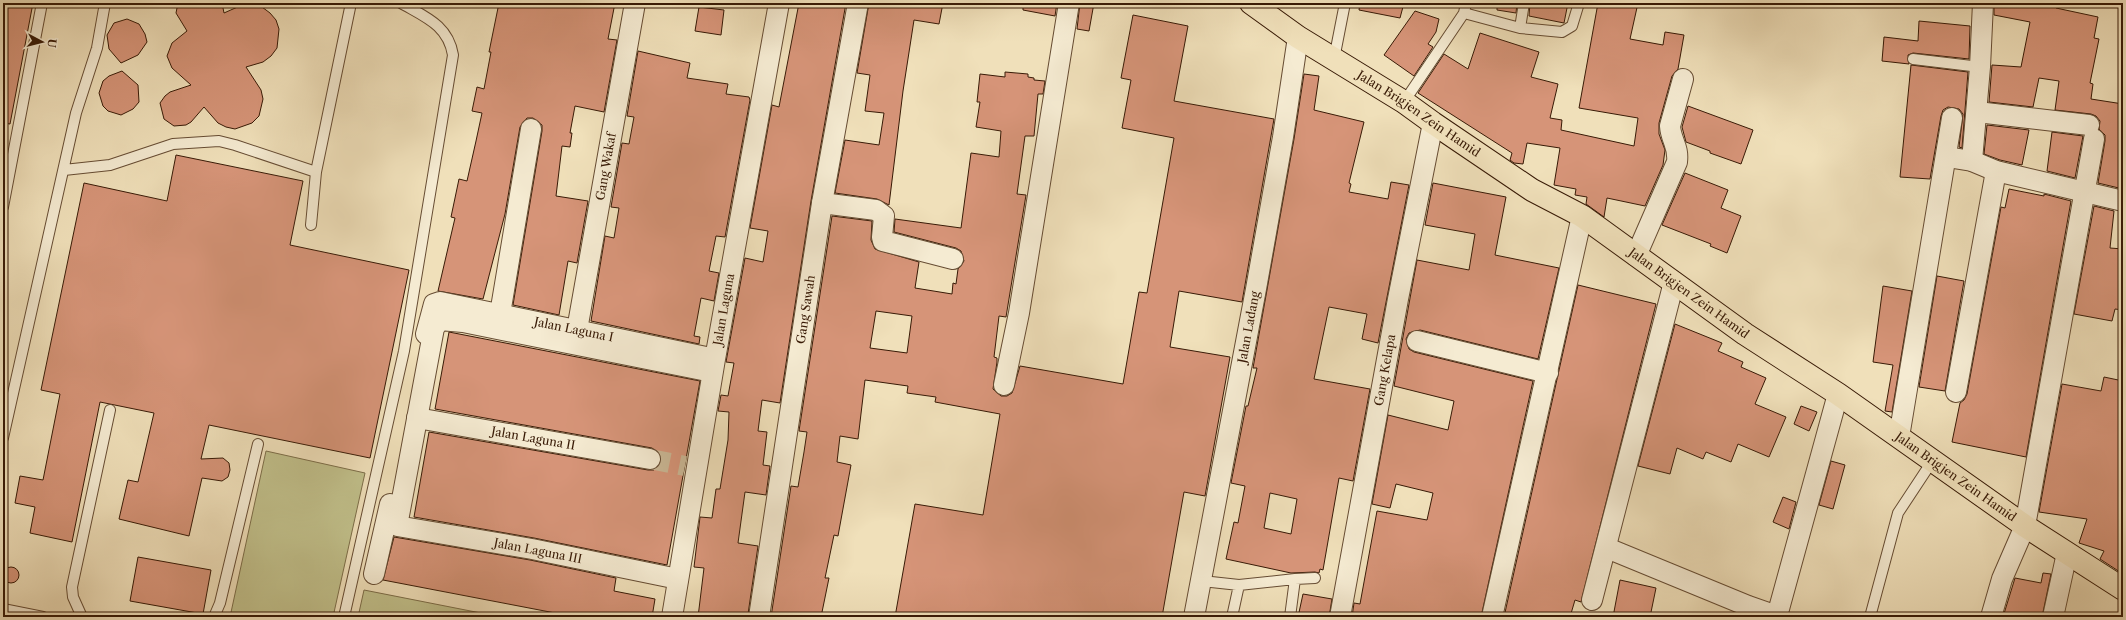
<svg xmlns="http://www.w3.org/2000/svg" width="2126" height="620" viewBox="0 0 2126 620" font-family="'Libre Caslon Text',serif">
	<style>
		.green { fill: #c1c08b; stroke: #7c6d48 }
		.building { fill: #d69478; stroke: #381a06; fill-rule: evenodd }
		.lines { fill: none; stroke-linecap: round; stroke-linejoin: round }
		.street-tunnel { stroke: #cbb896; stroke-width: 20; stroke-dasharray: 20 10; stroke-linecap: butt }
		.lane-casing { stroke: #664c33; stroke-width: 12 }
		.street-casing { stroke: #664c33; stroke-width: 22 }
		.primary-casing { stroke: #381a06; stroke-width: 24 }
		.lane { stroke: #f5ebd2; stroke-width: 10 }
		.street { stroke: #f5ebd2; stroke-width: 20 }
		.primary { stroke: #f0e0ba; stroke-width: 22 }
		.labels { text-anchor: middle; stroke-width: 3; stroke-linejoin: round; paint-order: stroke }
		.street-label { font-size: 12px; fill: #381a06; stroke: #f5ebd2 }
	</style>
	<rect width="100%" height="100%" fill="#f0e0ba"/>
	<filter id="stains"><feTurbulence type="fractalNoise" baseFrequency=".005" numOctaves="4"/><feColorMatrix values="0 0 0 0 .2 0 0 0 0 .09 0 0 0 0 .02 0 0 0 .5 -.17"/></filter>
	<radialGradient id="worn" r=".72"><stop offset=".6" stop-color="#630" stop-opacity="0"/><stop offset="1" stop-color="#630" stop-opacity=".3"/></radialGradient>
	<path class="green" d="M 266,451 L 365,473 L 333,617 L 230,617 Z
		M 364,590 L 501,617 L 358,617 Z"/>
	<path class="building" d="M 3,3 L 33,3 L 10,124 L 3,123 Z
		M 178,3 L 222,3 L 224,13 L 242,5 L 252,5 L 262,7 L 270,13 L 276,20 L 279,29 L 277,48 L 271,56 L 263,62 L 246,67 L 261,90 L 263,99 L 259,116 L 252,123 L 235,129 L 226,127 L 218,123 L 204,107 L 191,122 L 186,125 L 174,126 L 164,119 L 160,103 L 165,96 L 170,92 L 191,85 L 172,68 L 167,56 L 172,43 L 187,31 L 176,13 Z
		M 499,3 L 615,3 L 608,39 L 617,40 L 604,112 L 575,106 L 570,133 L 572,133 L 570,147 L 562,146 L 556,196 L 588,201 L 577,263 L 568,261 L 559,315 L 513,305 L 542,131 L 542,125 L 533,118 L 527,118 L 520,127 L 505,214 L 483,299 L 438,291 L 455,218 L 451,217 L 459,179 L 467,181 L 476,141 L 482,113 L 472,111 L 477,87 L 484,89 L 491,52 L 489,52 Z
		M 799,3 L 846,3 L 811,201 L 780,403 L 762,400 L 758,431 L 767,432 L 763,465 L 770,466 L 766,495 L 745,492 L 738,543 L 758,546 L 748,614 L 746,614 L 745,617 L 698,617 L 704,568 L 694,567 L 700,517 L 712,518 L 716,489 L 720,489 L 728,440 L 729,412 L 718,411 L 721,395 L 728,396 L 734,363 L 726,362 L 745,258 L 763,262 L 768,231 L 750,228 L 772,105 L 779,107 Z
		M 869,3 L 943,3 L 939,24 L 914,20 L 903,91 L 889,205 L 877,199 L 835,193 L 845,140 L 879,145 L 884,113 L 865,111 L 870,75 L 857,73 Z
		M 1023,3 L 1057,3 L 1055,16 L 1023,10 Z
		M 1080,3 L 1094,3 L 1089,31 L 1077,29 Z
		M 1360,3 L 1404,3 L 1400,18 L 1359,10 Z
		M 1497,3 L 1517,3 L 1516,13 L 1497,10 Z
		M 1530,3 L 1568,3 L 1564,23 L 1529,16 Z
		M 1598,3 L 1638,3 L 1630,39 L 1663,45 L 1665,32 L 1684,35 L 1678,69 L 1672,76 L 1659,123 L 1659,134 L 1665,150 L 1663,165 L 1645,206 L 1607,198 L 1604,217 L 1586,204 L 1587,197 L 1575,195 L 1576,189 L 1554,185 L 1560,148 L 1527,143 L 1523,164 L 1514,163 L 1510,160 L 1512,153 L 1418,93 L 1444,54 L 1468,69 L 1480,33 L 1539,52 L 1531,77 L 1558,84 L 1550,118 L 1562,120 L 1561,130 L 1634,146 L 1638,118 L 1579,108 Z
		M 1994,3 L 2057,3 L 2056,8 L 2098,17 L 2094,38 L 2099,39 L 2090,83 L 2093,84 L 2091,99 L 2123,104 L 2123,189 L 2098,183 L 2105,141 L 2105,135 L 2099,129 L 2100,121 L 2096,116 L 2091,114 L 2055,110 L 2059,81 L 2039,78 L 2033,107 L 1989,102 L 1992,65 L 2021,67 L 2030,22 L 1994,15 Z
		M 699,7 L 724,10 L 721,35 L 695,31 Z
		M 1415,11 L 1439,19 L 1436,32 L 1428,44 L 1433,47 L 1414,76 L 1384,55 Z
		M 1133,15 L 1188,26 L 1174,101 L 1274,119 L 1242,302 L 1179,291 L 1170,347 L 1230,357 L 1205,496 L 1184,492 L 1162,617 L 895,617 L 915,504 L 983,515 L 1000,414 L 935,402 L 936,397 L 907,393 L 908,386 L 865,380 L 858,439 L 840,436 L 837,462 L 851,465 L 838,536 L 834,535 L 825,578 L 829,578 L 821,617 L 771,617 L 791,486 L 798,487 L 804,452 L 807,432 L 799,431 L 832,216 L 872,221 L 871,240 L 875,249 L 919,262 L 915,288 L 952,294 L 953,283 L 956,284 L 958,269 L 964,261 L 961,251 L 956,248 L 894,232 L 895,219 L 961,228 L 971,153 L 999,157 L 1001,131 L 976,127 L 980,102 L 977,102 L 980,74 L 1005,77 L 1005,72 L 1028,74 L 1028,77 L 1034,78 L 1034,80 L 1045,81 L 1043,94 L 1038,94 L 1034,136 L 1025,136 L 1017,194 L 1026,195 L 1006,317 L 999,316 L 994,357 L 997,358 L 997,362 L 993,389 L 1001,396 L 1007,396 L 1012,393 L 1020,366 L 1123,384 L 1139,292 L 1147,293 L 1174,138 L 1122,128 L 1131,80 L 1121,78 ZM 876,311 L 912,316 L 907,353 L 870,348 Z
		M 127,19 L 139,24 L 145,34 L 147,42 L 138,55 L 121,63 L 109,49 L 107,35 L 114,23 Z
		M 1919,21 L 1970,26 L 1969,59 L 1913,53 L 1908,55 L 1909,64 L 1882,61 L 1884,37 L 1918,41 Z
		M 638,51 L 690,63 L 687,78 L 728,84 L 726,94 L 749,97 L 750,100 L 725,237 L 716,236 L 709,271 L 719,273 L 714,301 L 701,298 L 694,336 L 700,337 L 699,344 L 591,321 L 605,236 L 614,238 L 619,208 L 611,207 L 622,143 L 629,144 L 634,117 L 627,116 Z
		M 1911,65 L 1968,72 L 1962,148 L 1959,147 L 1963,114 L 1959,109 L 1948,107 L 1943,110 L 1941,116 L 1930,179 L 1900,177 Z
		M 122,71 L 138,85 L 139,102 L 133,109 L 121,115 L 108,111 L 103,106 L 99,93 L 103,81 L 109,76 Z
		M 1304,74 L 1319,76 L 1314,110 L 1364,122 L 1349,183 L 1351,184 L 1349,192 L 1388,199 L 1391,182 L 1409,185 L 1378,343 L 1362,339 L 1367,314 L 1329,307 L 1314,379 L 1370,389 L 1353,481 L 1339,478 L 1323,570 L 1320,569 L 1319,573 L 1315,572 L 1291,573 L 1226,559 L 1234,522 L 1238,523 L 1245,486 L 1231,483 L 1246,406 L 1248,406 L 1257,368 L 1253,368 L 1294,139 ZM 1270,493 L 1297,499 L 1291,534 L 1264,528 Z
		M 1688,106 L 1753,130 L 1741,164 L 1710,153 L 1710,151 L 1686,142 L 1682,127 Z
		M 1987,125 L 2029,130 L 2022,165 L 2000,160 L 1984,154 Z
		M 2052,132 L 2083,136 L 2075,178 L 2047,171 Z
		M 176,155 L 303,181 L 290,245 L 409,270 L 370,458 L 209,425 L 201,459 L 223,458 L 229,463 L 230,470 L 228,477 L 222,481 L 202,478 L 189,536 L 119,519 L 128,480 L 138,482 L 154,413 L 100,402 L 72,542 L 30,533 L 35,507 L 15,503 L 20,476 L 43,480 L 60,394 L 41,390 L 84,183 L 167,201 Z
		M 1685,173 L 1728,190 L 1721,208 L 1741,216 L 1727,253 L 1710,246 L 1711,244 L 1662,225 Z
		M 1433,183 L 1506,197 L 1495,255 L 1559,268 L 1538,359 L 1420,330 L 1409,333 L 1406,339 L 1409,349 L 1414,352 L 1533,381 L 1481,617 L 1352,617 L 1354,603 L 1360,604 L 1377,511 L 1427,520 L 1433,493 L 1396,484 L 1390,508 L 1372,504 L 1388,415 L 1448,430 L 1454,401 L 1394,386 L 1417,260 L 1469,270 L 1475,234 L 1425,225 Z
		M 2009,189 L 2044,196 L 2044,194 L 2071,201 L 2026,457 L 1952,442 L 1960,403 L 1964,400 L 1967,394 L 2001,207 L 2005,208 Z
		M 2094,206 L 2114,211 L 2110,248 L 2123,249 L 2123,310 L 2115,309 L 2112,321 L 2074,314 Z
		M 1937,276 L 1964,281 L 1945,391 L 1919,387 Z
		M 1578,285 L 1656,304 L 1581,602 L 1575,600 L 1570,617 L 1549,617 L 1537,614 L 1536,617 L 1504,617 Z
		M 1883,286 L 1912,291 L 1892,412 L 1885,411 L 1893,365 L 1873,362 Z
		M 1675,324 L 1722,343 L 1718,351 L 1743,362 L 1741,367 L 1766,378 L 1755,404 L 1786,417 L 1769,457 L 1738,444 L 1731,462 L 1706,452 L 1703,459 L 1677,448 L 1670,474 L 1638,466 Z
		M 449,332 L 700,381 L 667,565 L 534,538 L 414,517 L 429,432 L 648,470 L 654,470 L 661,461 L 661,455 L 652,448 L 435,409 Z
		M 2104,377 L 2123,381 L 2123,574 L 2100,559 L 2104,551 L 2079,543 L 2087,519 L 2039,512 L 2062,384 L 2101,391 Z
		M 1801,406 L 1817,412 L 1809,431 L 1794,424 Z
		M 1831,461 L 1845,465 L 1833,509 L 1819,505 Z
		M 1783,497 L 1796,502 L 1789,529 L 1773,522 Z
		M 394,537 L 530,560 L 616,578 L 614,591 L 655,599 L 652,617 L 576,617 L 383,580 Z
		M 138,557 L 211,570 L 203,614 L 130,601 Z
		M3 575a8 8 0 1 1 16 0a8 8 0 1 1-16 0Z
		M 2043,573 L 2051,574 L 2042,617 L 2003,617 L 2015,578 L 2041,583 Z
		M 1620,580 L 1656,588 L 1650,617 L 1613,617 Z
		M 1303,594 L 1332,599 L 1329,617 L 1298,617 Z"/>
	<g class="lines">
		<path class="street-tunnel" d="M 650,459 L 685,466"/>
		<defs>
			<path id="lane" d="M 1464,13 L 1520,28 L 1562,32 L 1572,26 L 1579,3
				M 1520,28 L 1524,3
				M 1334,59 L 1345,3
				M 1913,59 L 1980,67
				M 1404,102 L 1464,13 L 1466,3
				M 64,170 L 110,165 L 173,144 L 219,141 L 235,145 L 316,172
				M 3,207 L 42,3
				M 311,225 L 316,172 L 351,3
				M 3,438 L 76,113 L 97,48 L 105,3
				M 1295,579 L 1315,578
				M 1202,581 L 1239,585 L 1232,617
				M 1239,585 L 1295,579 L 1290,617
				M 3,609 L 43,617
				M 82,617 L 73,597 L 72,587 L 110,410
				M 214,617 L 220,603 L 258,444
				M 344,617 L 404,351 L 453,55 C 448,25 425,17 401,3
				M 1870,617 L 1898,513 L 1933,460"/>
			<g id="street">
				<path d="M 1977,112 L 2089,125"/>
				<path d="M 1947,157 L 1972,161 L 1996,171 L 2123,201"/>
				<path d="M 1972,161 L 1980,67 L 1983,3"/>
				<path d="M 822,203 L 876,210 L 884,216 L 882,237 L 883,241 L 953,259"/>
				<path d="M 1636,256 L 1677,162 C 1679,146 1671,141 1670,126 L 1683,79"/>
				<path d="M 500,314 L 531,129"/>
				<path id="s1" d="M 577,330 L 635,3"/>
				<path id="s2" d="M 426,334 L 434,304 L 440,302 L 711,358"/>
				<path d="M 1417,341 L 1548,373"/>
				<path d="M 1004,385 L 1019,313 L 1069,3"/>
				<path d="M 1956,392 L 1996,171"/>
				<path id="s3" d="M 417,418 L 650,459"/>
				<path d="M 1899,437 L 1952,118"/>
				<path d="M 1607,548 L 1748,606 L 1777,616 L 1838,394"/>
				<path d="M 374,574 L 390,504"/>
				<path d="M 678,579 L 532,549 L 397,526 L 434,328 L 440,320 L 463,322 L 712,372"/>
				<path d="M 1592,600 L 1674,282"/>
				<path id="s4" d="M 672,617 L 715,359 L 779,3"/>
				<path id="s5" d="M 759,617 L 822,203 L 858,3"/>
				<path id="s6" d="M 1194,617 L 1256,289 L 1283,137 L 1298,37"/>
				<path id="s7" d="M 1340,617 L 1398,299 L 1433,123"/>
				<path d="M 1492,617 L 1582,216"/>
				<path d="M 1991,617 L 2002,579 L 2025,526 L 2094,139"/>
				<path d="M 2053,617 L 2067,553"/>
			</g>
			<g id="primary">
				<path id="s8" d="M 1251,3 L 1298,37 L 1404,102 L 1433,123 L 1532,190 L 1582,216 L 1745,334 L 1838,394 L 2025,526 L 2123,589"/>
			</g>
		</defs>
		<use href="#lane" class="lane-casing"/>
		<use href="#street" class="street-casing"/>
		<use href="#primary" class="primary-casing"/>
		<use href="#lane" class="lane"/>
		<use href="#street" class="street"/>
		<use href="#primary" class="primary"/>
	</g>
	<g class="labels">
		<g class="street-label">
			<text dy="4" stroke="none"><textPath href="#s8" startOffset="201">Jalan Brigjen Zein Hamid</textPath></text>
			<text dy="4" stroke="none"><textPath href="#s1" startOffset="166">Gang Wakaf</textPath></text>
			<text dy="4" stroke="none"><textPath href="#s8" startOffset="526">Jalan Brigjen Zein Hamid</textPath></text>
			<text dy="4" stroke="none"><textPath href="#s5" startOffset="311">Gang Sawah</textPath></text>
			<text dy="4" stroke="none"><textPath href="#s4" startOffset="312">Jalan Laguna</textPath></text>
			<text dy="4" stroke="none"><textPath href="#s6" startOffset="295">Jalan Ladang</textPath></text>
			<text dy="4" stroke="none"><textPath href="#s2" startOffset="174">Jalan Laguna I</textPath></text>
			<text dy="4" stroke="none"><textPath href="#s7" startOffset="251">Gang Kelapa</textPath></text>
			<text dy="4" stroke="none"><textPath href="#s3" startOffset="118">Jalan Laguna II</textPath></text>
			<text dy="4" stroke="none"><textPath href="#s8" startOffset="850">Jalan Brigjen Zein Hamid</textPath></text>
			<text transform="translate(538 551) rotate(11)" y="4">Jalan Laguna III</text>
		</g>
	</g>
	<rect width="2126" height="620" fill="none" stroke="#f0e0ba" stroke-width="16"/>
	<rect x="4" y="4" width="2118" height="612" fill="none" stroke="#381a06" stroke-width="2"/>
	<rect x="8" y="8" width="2110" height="604" fill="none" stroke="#381a06"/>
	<g transform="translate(42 42) rotate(97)" stroke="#f5ebd2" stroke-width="3" paint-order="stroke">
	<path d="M0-3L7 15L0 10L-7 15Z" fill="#381a06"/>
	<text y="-6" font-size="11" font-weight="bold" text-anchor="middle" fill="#381a06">U</text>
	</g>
	<rect width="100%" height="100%" filter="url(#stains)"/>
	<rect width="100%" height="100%" fill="url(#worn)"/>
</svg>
